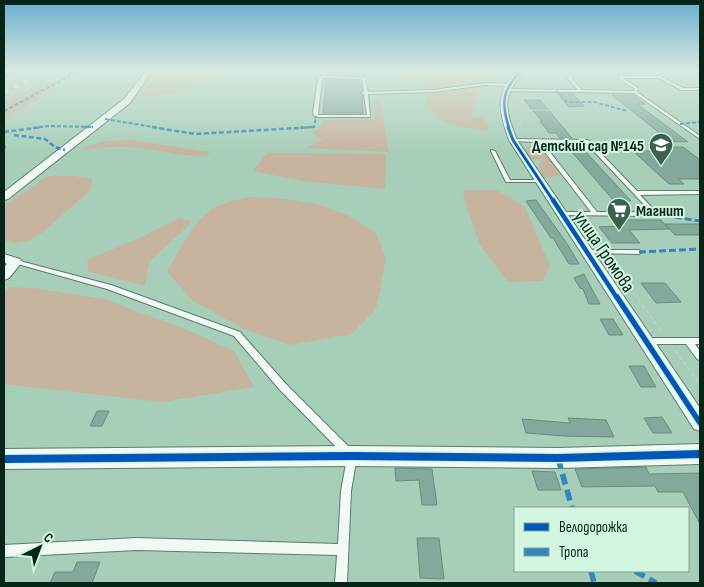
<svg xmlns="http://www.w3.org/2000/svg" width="704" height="587" viewBox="0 0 704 587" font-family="'Sofia Sans Condensed',sans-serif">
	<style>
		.green { fill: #c6b49f }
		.building { fill: #83a99c; stroke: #6b8a7e }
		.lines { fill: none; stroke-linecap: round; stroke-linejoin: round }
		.service-casing { stroke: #5a7c6c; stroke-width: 2 }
		.minor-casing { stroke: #5a7c6c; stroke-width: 2 }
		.path-far1 { stroke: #c1cec7; stroke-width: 1; stroke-dasharray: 2.5 1; stroke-linecap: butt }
		.path { stroke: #c1cec7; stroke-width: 2; stroke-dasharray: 4.5 2.5; stroke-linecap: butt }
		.service { fill: #f2f8f4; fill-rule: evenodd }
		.minor { fill: #f2f8f4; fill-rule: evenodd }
		.rail-casing { stroke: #a8b1ac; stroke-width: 3 }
		.rail { stroke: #d3f6e1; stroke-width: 2; stroke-dasharray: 5.5; stroke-linecap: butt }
		.quiet-far3 { stroke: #3188bd; stroke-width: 2; stroke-dasharray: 4 2; stroke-linecap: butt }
		.quiet-far2 { stroke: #3188bd; stroke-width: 2.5; stroke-dasharray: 5 2.5; stroke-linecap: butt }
		.quiet-far1 { stroke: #3188bd; stroke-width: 3; stroke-dasharray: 7 3; stroke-linecap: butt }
		.quiet { stroke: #3188bd; stroke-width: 5.5; stroke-dasharray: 11 5.5; stroke-linecap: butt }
		.cycleway-far4-casing { stroke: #d3f6e1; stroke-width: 4.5 }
		.cycleway-far3-casing { stroke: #d3f6e1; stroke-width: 5 }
		.cycleway-far2-casing { stroke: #d3f6e1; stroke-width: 7 }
		.cycleway-far1-casing { stroke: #d3f6e1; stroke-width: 9 }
		.cycleway-casing { stroke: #d3f6e1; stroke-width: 11 }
		.cycleway-far4 { stroke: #0057b8; stroke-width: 2.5 }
		.cycleway-far3 { stroke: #0057b8; stroke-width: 3 }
		.cycleway-far2 { stroke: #0057b8; stroke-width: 4.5 }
		.cycleway-far1 { stroke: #0057b8; stroke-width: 5.5 }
		.cycleway { stroke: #0057b8; stroke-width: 8 }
		.labels { text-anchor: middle; stroke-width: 4; stroke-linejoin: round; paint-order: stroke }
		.far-poi-label { font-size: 16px; font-weight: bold; fill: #062516; stroke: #d3f6e1; text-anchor: end }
		.street-label { font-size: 19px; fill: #062516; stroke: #d3f6e1 }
	</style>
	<rect width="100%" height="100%" fill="#a7ceb8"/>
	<path class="green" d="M 157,71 L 196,71 L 203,75 L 221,76 L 171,94 L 140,96 Z
		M 405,71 L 424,71 L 423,79 L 434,81 L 432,76 L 449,75 L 462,71 L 480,71 L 484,76 L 482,81 L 421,91 L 424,86 L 422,83 L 398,77 Z
		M 47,80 L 57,80 L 49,86 L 58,87 L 4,120 L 4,102 Z
		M 479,87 L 471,116 L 482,118 L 489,124 L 487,131 C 459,125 432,128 424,94 Z
		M 379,99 L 389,152 L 306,148 L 322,140 L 311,132 L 320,127 L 325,120 L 375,119 L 376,111 L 375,100 Z
		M 131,140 L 210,152 L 207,155 C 188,157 172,153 153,150 C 130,146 107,145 84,151 L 83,147 L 106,141 Z
		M 535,145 L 543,149 L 560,175 L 548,178 L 542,178 L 539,165 L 543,159 L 532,160 L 526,151 L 526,147 Z
		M 267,153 L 386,154 L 385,189 L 302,181 L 253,171 Z
		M 48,176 L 74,176 L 92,179 L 91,190 L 43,232 L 30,240 L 15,243 L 4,240 L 4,206 Z
		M 463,190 L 497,190 L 525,207 L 550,266 L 542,281 L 508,282 L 480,245 L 464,198 Z
		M 249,197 L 278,198 L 317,204 L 349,216 L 376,233 L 386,258 L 376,309 L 351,334 L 291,345 L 244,329 L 193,301 L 167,272 C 179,251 192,223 212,209 C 223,202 237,200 249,197 Z
		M 179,218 L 192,222 L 150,261 L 145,286 L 89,272 L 87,260 L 142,237 Z
		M 9,287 L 33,288 L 104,299 L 195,333 L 234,351 L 254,387 L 162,402 L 4,384 L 4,294 Z"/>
	<path class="building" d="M 326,80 L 360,81 L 362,91 L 359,94 L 362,95 L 363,113 L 323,113 Z
		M 558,94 L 573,94 L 584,106 L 569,107 Z
		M 612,95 L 633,95 L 645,104 L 637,104 L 688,142 L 671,142 Z
		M 524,100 L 540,100 L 572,138 L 560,138 L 556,133 L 549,133 L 540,121 L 542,121 Z
		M 565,144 L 577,144 L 582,148 L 631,201 L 614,201 Z
		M 656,147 L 683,147 L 700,160 L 700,179 L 678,179 L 684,184 L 669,184 L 633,151 L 661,151 Z
		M 536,200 L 568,245 L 579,264 L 569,264 L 553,238 L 551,238 L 526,201 Z
		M 617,220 L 661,220 L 669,229 L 629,230 L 640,243 L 612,243 L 599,227 L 622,226 Z
		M 665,224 L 700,224 L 700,235 L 675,235 Z
		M 584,274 L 586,278 L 600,304 L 589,304 L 583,289 L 580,288 L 574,278 Z
		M 641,283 L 665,283 L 681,302 L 656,303 Z
		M 600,319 L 613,319 L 623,335 L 609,335 Z
		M 629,366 L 644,366 L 656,387 L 641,387 Z
		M 97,411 L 109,411 L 102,426 L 90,426 Z
		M 662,417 L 672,433 L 653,433 L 644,418 Z
		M 568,418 L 606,420 L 614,437 L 564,436 L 526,433 L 522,419 L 570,423 Z
		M 646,467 L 649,474 L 700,473 L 700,524 L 683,492 L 658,492 L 655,486 L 582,487 L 575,469 Z
		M 395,468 L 432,469 L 437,505 L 422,505 L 419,480 L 396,481 Z
		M 532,471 L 555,472 L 561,490 L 538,490 Z
		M 417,538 L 439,538 L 444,579 L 420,578 Z
		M 77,562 L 100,562 L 92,583 L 50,583 L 55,572 L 73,572 Z"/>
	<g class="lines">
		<defs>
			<path id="service" d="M 580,71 L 584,71 L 571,78 L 582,90 L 634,91 L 635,89 L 618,78 L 619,76 L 660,76 L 683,88 L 700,88 L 700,90 L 681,90 L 659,78 L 623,78 L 638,88 L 637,92 L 700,136 L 700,139 L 634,93 L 505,91 L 503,90 L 505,89 L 578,90 L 567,78 Z
				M 323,76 L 365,77 L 368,92 L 433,90 L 485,83 L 507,84 L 509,85 L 507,86 L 485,85 L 433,92 L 368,94 L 370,117 L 315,117 L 313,113 L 318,78 ZM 323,78 L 362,79 L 364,92 L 361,93 L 364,94 L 367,115 L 318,115 L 322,79 Z
				M 511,139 L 588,140 L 637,191 L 700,191 L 700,194 L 640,195 L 657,213 L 658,214 L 655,216 L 560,215 L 559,214 L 562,212 L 591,212 L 537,142 L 513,141 L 511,140 ZM 542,142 L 585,142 L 651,212 L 597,212 Z
				M 491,150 L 495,151 L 510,180 L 540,180 L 542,181 L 540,182 L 506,182 L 491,151 Z
				M 588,250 L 639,250 L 642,252 L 639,254 L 586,253 L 585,252 L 586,251 Z
				M 16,260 L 111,285 L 240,332 L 285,383 L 355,453 L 357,456 L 351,491 L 347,583 L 335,583 L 337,555 L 136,550 L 4,557 L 4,545 L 136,538 L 338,544 L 341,491 L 347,458 L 279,389 L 234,336 L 107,289 L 14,263 L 13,262 Z
				M 648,338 L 700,338 L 700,344 L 695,344 L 700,351 L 700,360 L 697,359 L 686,344 L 648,344 L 645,343 L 644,341 L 645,339 Z"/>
			<path id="minor" d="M 146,71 L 152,71 L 130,103 L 8,199 L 4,200 L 4,192 L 124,99 Z
				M 517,71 L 524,71 C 501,98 505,109 517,140 L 700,408 L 700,431 L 694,429 L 509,140 C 499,112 494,93 517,71 Z
				M 4,254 L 20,259 L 22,262 L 9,278 L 4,280 L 4,267 L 7,264 L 4,262 Z
				M 700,444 L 700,464 L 558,468 L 352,466 L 4,469 L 4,449 L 352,446 L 558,448 Z"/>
		</defs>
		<use href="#service" class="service-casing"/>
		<use href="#minor" class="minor-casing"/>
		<path class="path-far1" d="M 529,75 L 533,71
			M 647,92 L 670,92
			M 514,100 L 523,134
			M 517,110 L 627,111 L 669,143 L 696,143"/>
		<path class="path" d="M 581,221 L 597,243
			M 609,259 L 662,332
			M 675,350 L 700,385"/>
		<use href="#service" class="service"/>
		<use href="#minor" class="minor"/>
		<defs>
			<path id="rail" d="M 4,93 L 46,71"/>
		</defs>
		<use href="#rail" class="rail-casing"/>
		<use href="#rail" class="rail"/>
		<path class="quiet-far3" d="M 340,71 L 364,78
			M 4,77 L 21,71
			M 556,91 L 567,102 L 594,102 L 627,111
			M 4,111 L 79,71
			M 105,119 L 159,128
			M 680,124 L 700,122
			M 33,128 L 48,126 L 93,127
			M 294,128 L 314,127 L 316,116"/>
		<path class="quiet-far2" d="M 84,127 L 93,127
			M 152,127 L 195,134 L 314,127
			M 4,132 L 42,127
			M 14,135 L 45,139 L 55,147 L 65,150
			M 4,146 L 5,148"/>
		<path class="quiet-far1" d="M 655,214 L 700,221
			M 639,252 L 700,249"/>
		<path class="quiet" d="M 558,458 L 572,508
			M 591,571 L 594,583
			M 635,571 L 656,583"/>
		<defs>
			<path id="cycleway-far4" d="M 509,128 C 501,103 502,90 521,71"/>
			<path id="cycleway-far3" d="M 508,127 L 513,140 L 554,202"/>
			<path id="cycleway-far2" d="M 553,200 L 617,298"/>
			<path id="cycleway-far1" d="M 617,297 L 700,423"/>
			<path id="cycleway" d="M 4,459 L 352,456 L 558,458 L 700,454"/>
		</defs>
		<use href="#cycleway-far4" class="cycleway-far4-casing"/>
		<use href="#cycleway-far3" class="cycleway-far3-casing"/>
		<use href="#cycleway-far2" class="cycleway-far2-casing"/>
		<use href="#cycleway-far1" class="cycleway-far1-casing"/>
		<use href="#cycleway" class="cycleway-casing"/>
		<use href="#cycleway-far4" class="cycleway-far4"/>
		<use href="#cycleway-far3" class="cycleway-far3"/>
		<use href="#cycleway-far2" class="cycleway-far2"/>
		<use href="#cycleway-far1" class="cycleway-far1"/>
		<use href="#cycleway" class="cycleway"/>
	</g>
	<linearGradient id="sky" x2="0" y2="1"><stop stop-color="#6aaed2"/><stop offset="0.46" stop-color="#d7e9df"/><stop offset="1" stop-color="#d7e9df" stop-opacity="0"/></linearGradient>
	<rect width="704" height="153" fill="url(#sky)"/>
	<defs>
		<symbol id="school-pin" viewBox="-11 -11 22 30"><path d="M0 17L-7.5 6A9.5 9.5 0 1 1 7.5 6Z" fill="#3e604f" stroke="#d3f6e1"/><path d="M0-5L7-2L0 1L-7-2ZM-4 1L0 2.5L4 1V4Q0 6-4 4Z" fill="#fff"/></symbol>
		<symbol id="supermarket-pin" viewBox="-11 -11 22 30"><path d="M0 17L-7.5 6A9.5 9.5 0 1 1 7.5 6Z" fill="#3e604f" stroke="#d3f6e1"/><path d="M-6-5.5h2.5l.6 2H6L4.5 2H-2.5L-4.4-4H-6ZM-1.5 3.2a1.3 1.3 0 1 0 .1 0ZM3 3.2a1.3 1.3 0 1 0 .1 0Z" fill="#fff"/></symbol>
	</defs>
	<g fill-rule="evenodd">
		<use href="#school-pin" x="647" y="131" width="28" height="38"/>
		<use href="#supermarket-pin" x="605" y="196" width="28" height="38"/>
	</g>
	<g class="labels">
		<g class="far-poi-label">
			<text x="644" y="151">Детский сад №145</text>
			<text x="636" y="216" text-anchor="start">Магнит</text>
		</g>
		<g class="street-label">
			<text transform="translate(605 251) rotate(56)" y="7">улица Громова</text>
		</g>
	</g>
	<rect width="704" height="587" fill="none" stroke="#062516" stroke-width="10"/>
	<rect x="514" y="507" width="175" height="65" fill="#d3f6e1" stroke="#81a290"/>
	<rect x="524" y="523" width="25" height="8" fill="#0057b8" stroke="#81a290"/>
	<text x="559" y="532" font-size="15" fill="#062516">Велодорожка</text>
	<rect x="524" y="548" width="25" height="8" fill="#3188bd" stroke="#81a290"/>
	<text x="559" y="557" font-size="15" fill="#062516">Тропа</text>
	<g transform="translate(40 547) rotate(42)" stroke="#d3f6e1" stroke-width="4" paint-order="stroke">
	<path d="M0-4L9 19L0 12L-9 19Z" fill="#062516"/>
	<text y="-8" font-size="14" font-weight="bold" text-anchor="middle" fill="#062516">С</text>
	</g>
</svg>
